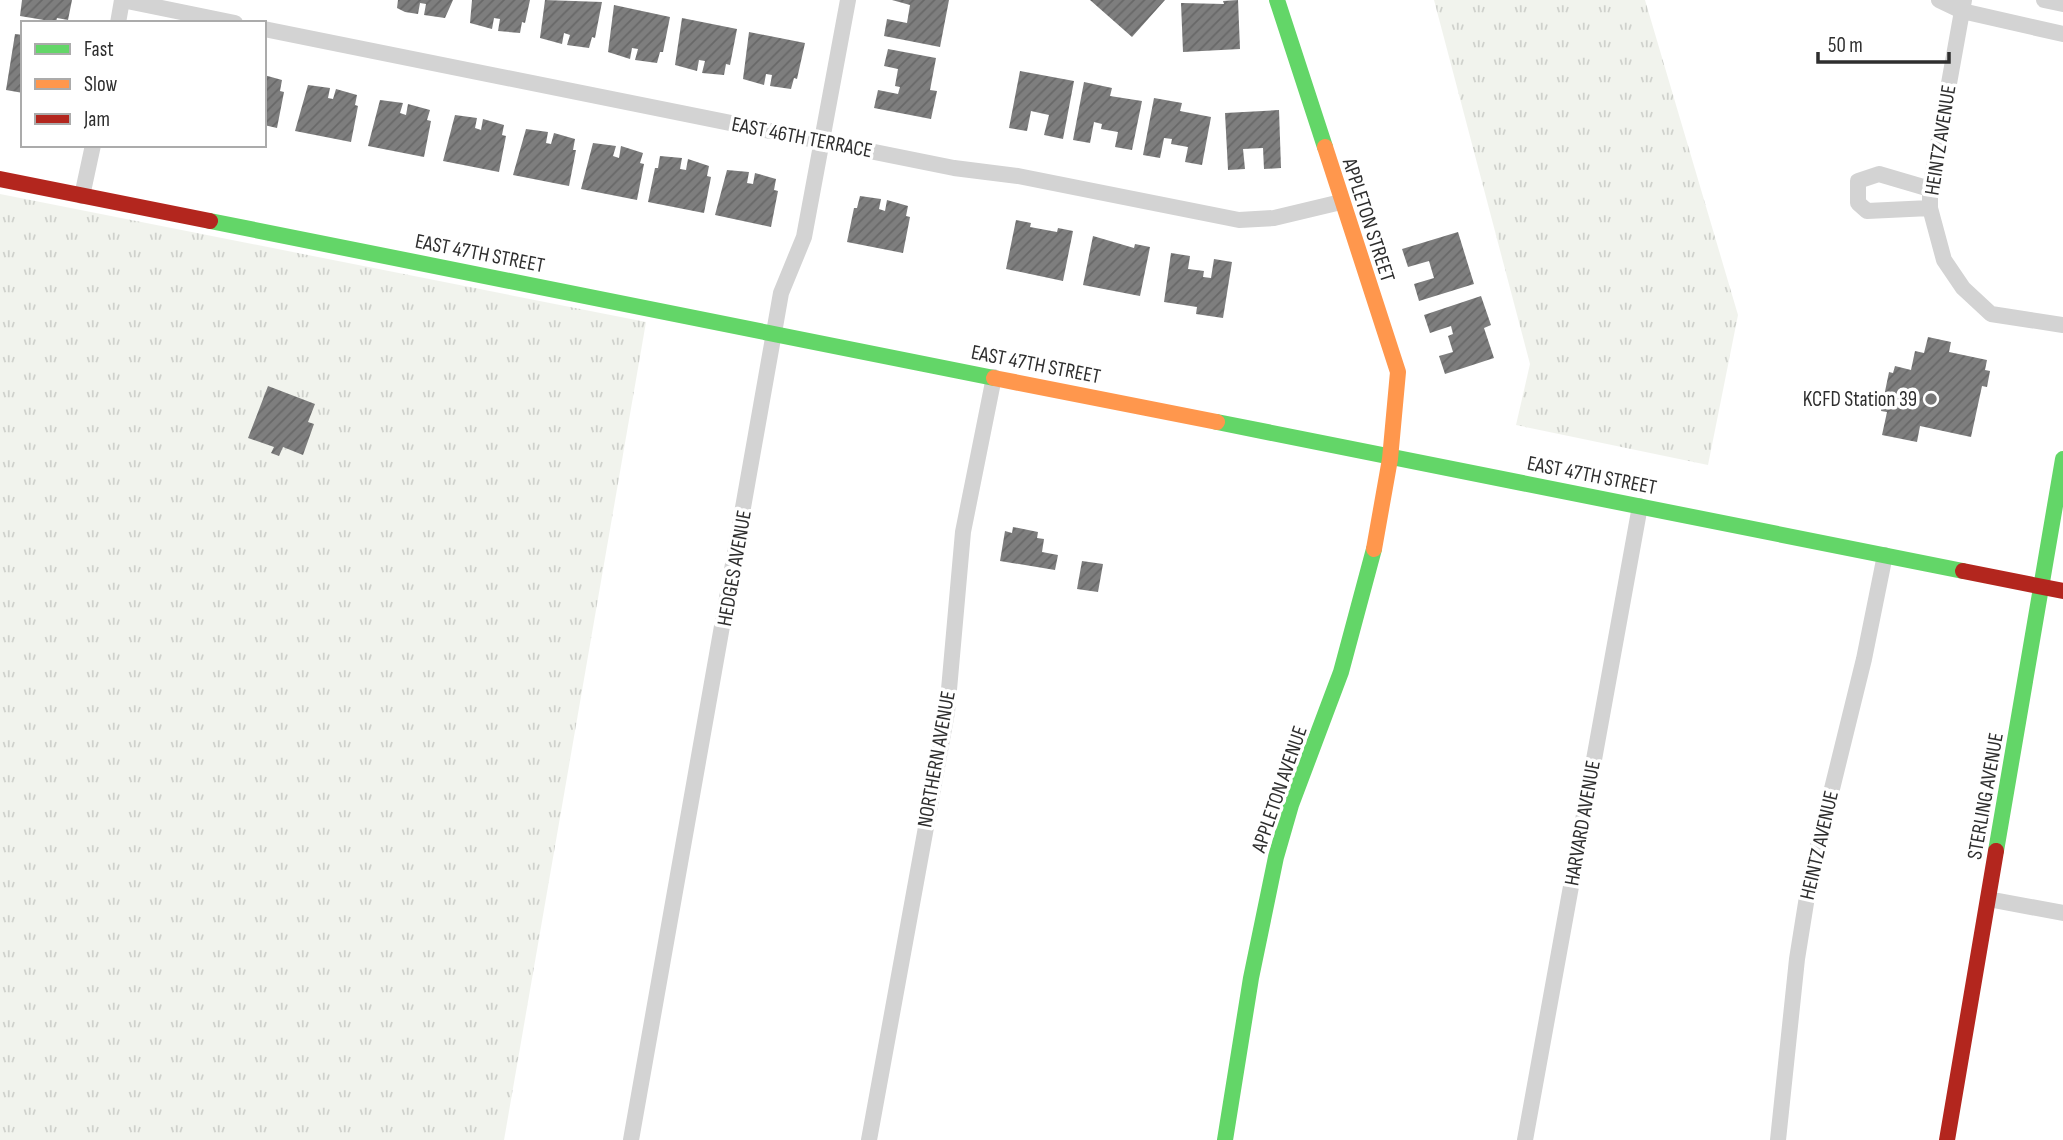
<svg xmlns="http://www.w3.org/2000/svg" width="2063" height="1140" viewBox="0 0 2063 1140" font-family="'Sofia Sans Condensed',sans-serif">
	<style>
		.grass { fill: url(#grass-tufts) }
		.building { fill: url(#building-hatch) }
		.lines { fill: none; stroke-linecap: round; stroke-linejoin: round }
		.street { stroke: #d3d3d3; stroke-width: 16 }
		.fast { stroke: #63d668; stroke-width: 16 }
		.slow { stroke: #ff974d; stroke-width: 16 }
		.jam { stroke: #b3261e; stroke-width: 16 }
		.poi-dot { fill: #777; stroke: #fff; stroke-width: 2.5 }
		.labels { text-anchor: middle; stroke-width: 7; stroke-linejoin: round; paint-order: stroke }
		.street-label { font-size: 21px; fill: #2e2e2e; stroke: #fff }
		.poi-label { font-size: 21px; fill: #2e2e2e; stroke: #fff; text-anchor: end }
	</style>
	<defs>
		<pattern id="grass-tufts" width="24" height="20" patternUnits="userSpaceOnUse" patternTransform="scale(1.75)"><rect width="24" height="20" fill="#f1f3ed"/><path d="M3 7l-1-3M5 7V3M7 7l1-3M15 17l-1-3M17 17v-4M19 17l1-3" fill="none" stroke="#cfd1cc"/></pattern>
		<pattern id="building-hatch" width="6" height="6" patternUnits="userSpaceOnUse" patternTransform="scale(1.75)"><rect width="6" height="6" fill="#7e7e7e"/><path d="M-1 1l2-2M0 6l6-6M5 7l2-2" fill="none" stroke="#686868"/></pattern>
	</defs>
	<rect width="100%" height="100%" fill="#fff"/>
	<path class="grass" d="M 1434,0 L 1645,0 L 1738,315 L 1708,465 L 1516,425 L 1530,364 Z
		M 0,194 L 646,322 L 504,1140 L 0,1140 Z"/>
	<path class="building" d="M 22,0 L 72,0 L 68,20 L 57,18 L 56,22 L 20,16 Z
		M 398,0 L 453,0 L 445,18 L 424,15 L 426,4 L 420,3 L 418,14 L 405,12 L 397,8 Z
		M 472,0 L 530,0 L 525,23 L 522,22 L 520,33 L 498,31 L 500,19 L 494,18 L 492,29 L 470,23 Z
		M 545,0 L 602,2 L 595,38 L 592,37 L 589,48 L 567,45 L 570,35 L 564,33 L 562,44 L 540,38 Z
		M 892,0 L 949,0 L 940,47 L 884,36 L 887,19 L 907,23 L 910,5 Z
		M 1090,0 L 1165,0 L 1132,37 Z
		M 1238,0 L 1240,49 L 1183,52 L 1181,3 L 1224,4 L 1223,1 Z
		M 614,5 L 670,17 L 663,52 L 660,52 L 657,63 L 635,60 L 638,49 L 632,48 L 630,59 L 608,52 Z
		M 682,18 L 737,29 L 730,65 L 726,64 L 724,75 L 702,73 L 705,61 L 699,60 L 697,71 L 675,65 Z
		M 749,32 L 805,43 L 797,79 L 794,78 L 791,89 L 770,86 L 772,75 L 766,74 L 764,85 L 743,79 Z
		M 15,34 L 23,35 L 23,93 L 6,90 Z
		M 888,49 L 936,58 L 930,90 L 937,91 L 931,119 L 874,108 L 878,90 L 898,94 L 900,87 L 895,86 L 898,69 L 884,66 Z
		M 1020,71 L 1074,81 L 1063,139 L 1044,135 L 1049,115 L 1031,111 L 1027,131 L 1009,128 Z
		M 264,75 L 282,80 L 280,91 L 284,92 L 277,128 L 264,125 Z
		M 1084,82 L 1112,88 L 1110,96 L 1142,101 L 1132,150 L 1115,147 L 1118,132 L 1101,129 L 1102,124 L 1094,122 L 1090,143 L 1073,140 Z
		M 308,85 L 330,88 L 328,98 L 333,99 L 336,89 L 357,95 L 355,105 L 358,106 L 351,142 L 295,131 Z
		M 1154,98 L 1182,103 L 1180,111 L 1211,117 L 1202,165 L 1185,162 L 1188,147 L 1171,144 L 1172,139 L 1164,138 L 1160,158 L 1143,155 Z
		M 380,100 L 403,103 L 400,113 L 406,115 L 408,104 L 430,110 L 427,120 L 431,121 L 424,157 L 368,146 Z
		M 1279,110 L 1281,168 L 1264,169 L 1263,148 L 1243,149 L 1245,169 L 1228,170 L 1225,113 Z
		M 455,115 L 477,118 L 475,128 L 481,130 L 483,119 L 504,125 L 502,135 L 506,136 L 499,172 L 443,161 Z
		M 526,129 L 548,132 L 546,143 L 551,144 L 554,133 L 575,139 L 573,150 L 576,150 L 569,186 L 513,175 Z
		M 593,143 L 616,146 L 613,156 L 619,158 L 621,146 L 643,153 L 640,163 L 644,164 L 637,200 L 581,189 Z
		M 660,156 L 682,158 L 680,169 L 686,170 L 688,159 L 709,166 L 707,176 L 711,177 L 704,213 L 648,202 L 655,168 L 658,168 Z
		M 727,170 L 749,172 L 747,183 L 753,184 L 755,173 L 776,179 L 774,190 L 778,191 L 771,227 L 715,215 Z
		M 860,196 L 881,199 L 879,209 L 885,211 L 887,200 L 908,206 L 906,216 L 910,217 L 903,253 L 847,242 L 854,208 L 857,208 Z
		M 1016,220 L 1031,223 L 1030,227 L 1057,232 L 1058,228 L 1073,231 L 1063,281 L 1006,269 Z
		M 1458,232 L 1474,284 L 1419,301 L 1414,284 L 1434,278 L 1429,261 L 1408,267 L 1402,249 Z
		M 1093,236 L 1134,248 L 1135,244 L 1150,247 L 1140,296 L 1083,285 Z
		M 1171,253 L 1190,256 L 1188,269 L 1204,271 L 1203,277 L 1211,278 L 1214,259 L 1232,262 L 1223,318 L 1196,314 L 1197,307 L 1164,302 Z
		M 1481,296 L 1491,325 L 1484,328 L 1494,358 L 1445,374 L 1439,356 L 1453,352 L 1448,336 L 1453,334 L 1451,326 L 1430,333 L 1424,315 Z
		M 1928,337 L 1951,342 L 1949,352 L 1987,360 L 1985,370 L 1990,371 L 1987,387 L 1982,386 L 1971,437 L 1920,426 L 1917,442 L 1882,435 L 1887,412 L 1881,411 L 1889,372 L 1893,373 L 1895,366 L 1911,370 L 1915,351 L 1924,353 Z
		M 268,386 L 315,404 L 308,422 L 314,424 L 303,455 L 283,447 L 279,456 L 271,453 L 274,447 L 248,438 Z
		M 1013,527 L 1038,532 L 1037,538 L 1044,539 L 1042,552 L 1058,555 L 1055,570 L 1000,561 L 1005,531 L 1012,533 Z
		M 1082,561 L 1103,564 L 1098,592 L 1077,589 Z"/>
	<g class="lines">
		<path class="street" d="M 1939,0 L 1962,11 L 2063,34
			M 1964,0 L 1930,189 L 1930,208 L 1944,260 L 1963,288 L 1991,314 L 2063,325
			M 2044,0 L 2063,4
			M 118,23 L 122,0 L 235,23
			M 264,29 L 954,168 L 1018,176 L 1239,220 L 1274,218 L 1341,202
			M 1930,189 L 1879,174 L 1858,181 L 1858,203 L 1867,211 L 1930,208
			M 82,196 L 93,145
			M 1988,899 L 2063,913
			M 631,1140 L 781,293 L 804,237 L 848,0
			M 869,1140 L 947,712 L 963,532 L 994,377
			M 1525,1140 L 1640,506
			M 1778,1140 L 1797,959 L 1810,878 L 1864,659 L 1885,555"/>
		<path class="fast" d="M 1277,0 L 1325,147
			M 210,221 L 994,378
			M 1217,422 L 1963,571
			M 1996,851 L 2063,459
			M 1225,1140 L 1251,978 L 1276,857 L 1291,805 L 1341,672 L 1374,549"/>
		<path class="slow" d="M 1325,147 L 1398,372 L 1390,459 L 1374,549
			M 994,378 L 1217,422"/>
		<path class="jam" d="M 0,179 L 210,221
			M 1963,571 L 2063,591
			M 1947,1140 L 1996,851"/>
	</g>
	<circle class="poi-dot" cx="1931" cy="399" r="7"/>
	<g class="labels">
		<g class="street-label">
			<text transform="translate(802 137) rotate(11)" y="7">EAST 46TH TERRACE</text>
			<text transform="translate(1940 140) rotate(-81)" y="7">HEINTZ AVENUE</text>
			<text transform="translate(1369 220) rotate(72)" y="7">APPLETON STREET</text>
			<text transform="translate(480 253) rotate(11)" y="7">EAST 47TH STREET</text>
			<text transform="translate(1036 364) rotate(11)" y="7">EAST 47TH STREET</text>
			<text transform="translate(1592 475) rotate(11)" y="7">EAST 47TH STREET</text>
			<text transform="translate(734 568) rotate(-80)" y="7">HEDGES AVENUE</text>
			<text transform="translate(936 759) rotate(-80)" y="7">NORTHERN AVENUE</text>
			<text transform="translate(1279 789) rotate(-71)" y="7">APPLETON AVENUE</text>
			<text transform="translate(1985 796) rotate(-80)" y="7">STERLING AVENUE</text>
			<text transform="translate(1582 823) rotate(-80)" y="7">HARVARD AVENUE</text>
			<text transform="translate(1819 845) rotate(-77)" y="7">HEINTZ AVENUE</text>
		</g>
		<g class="poi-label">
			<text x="1917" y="406">KCFD Station 39</text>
		</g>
	</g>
	<rect x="21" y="21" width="245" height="126" fill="#ffffff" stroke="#ababab" stroke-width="2"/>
	<rect x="35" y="44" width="35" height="10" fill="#63d668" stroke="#ababab" stroke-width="2"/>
	<text x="84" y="56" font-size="21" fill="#2e2e2e">Fast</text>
	<rect x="35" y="79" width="35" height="10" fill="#ff974d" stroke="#ababab" stroke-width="2"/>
	<text x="84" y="91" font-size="21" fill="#2e2e2e">Slow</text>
	<rect x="35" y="114" width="35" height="10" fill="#b3261e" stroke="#ababab" stroke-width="2"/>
	<text x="84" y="126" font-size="21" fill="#2e2e2e">Jam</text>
	<path d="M1818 52v10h131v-10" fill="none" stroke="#2e2e2e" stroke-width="3.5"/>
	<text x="1828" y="52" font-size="21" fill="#2e2e2e" stroke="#ffffff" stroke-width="5" paint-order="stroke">50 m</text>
</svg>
